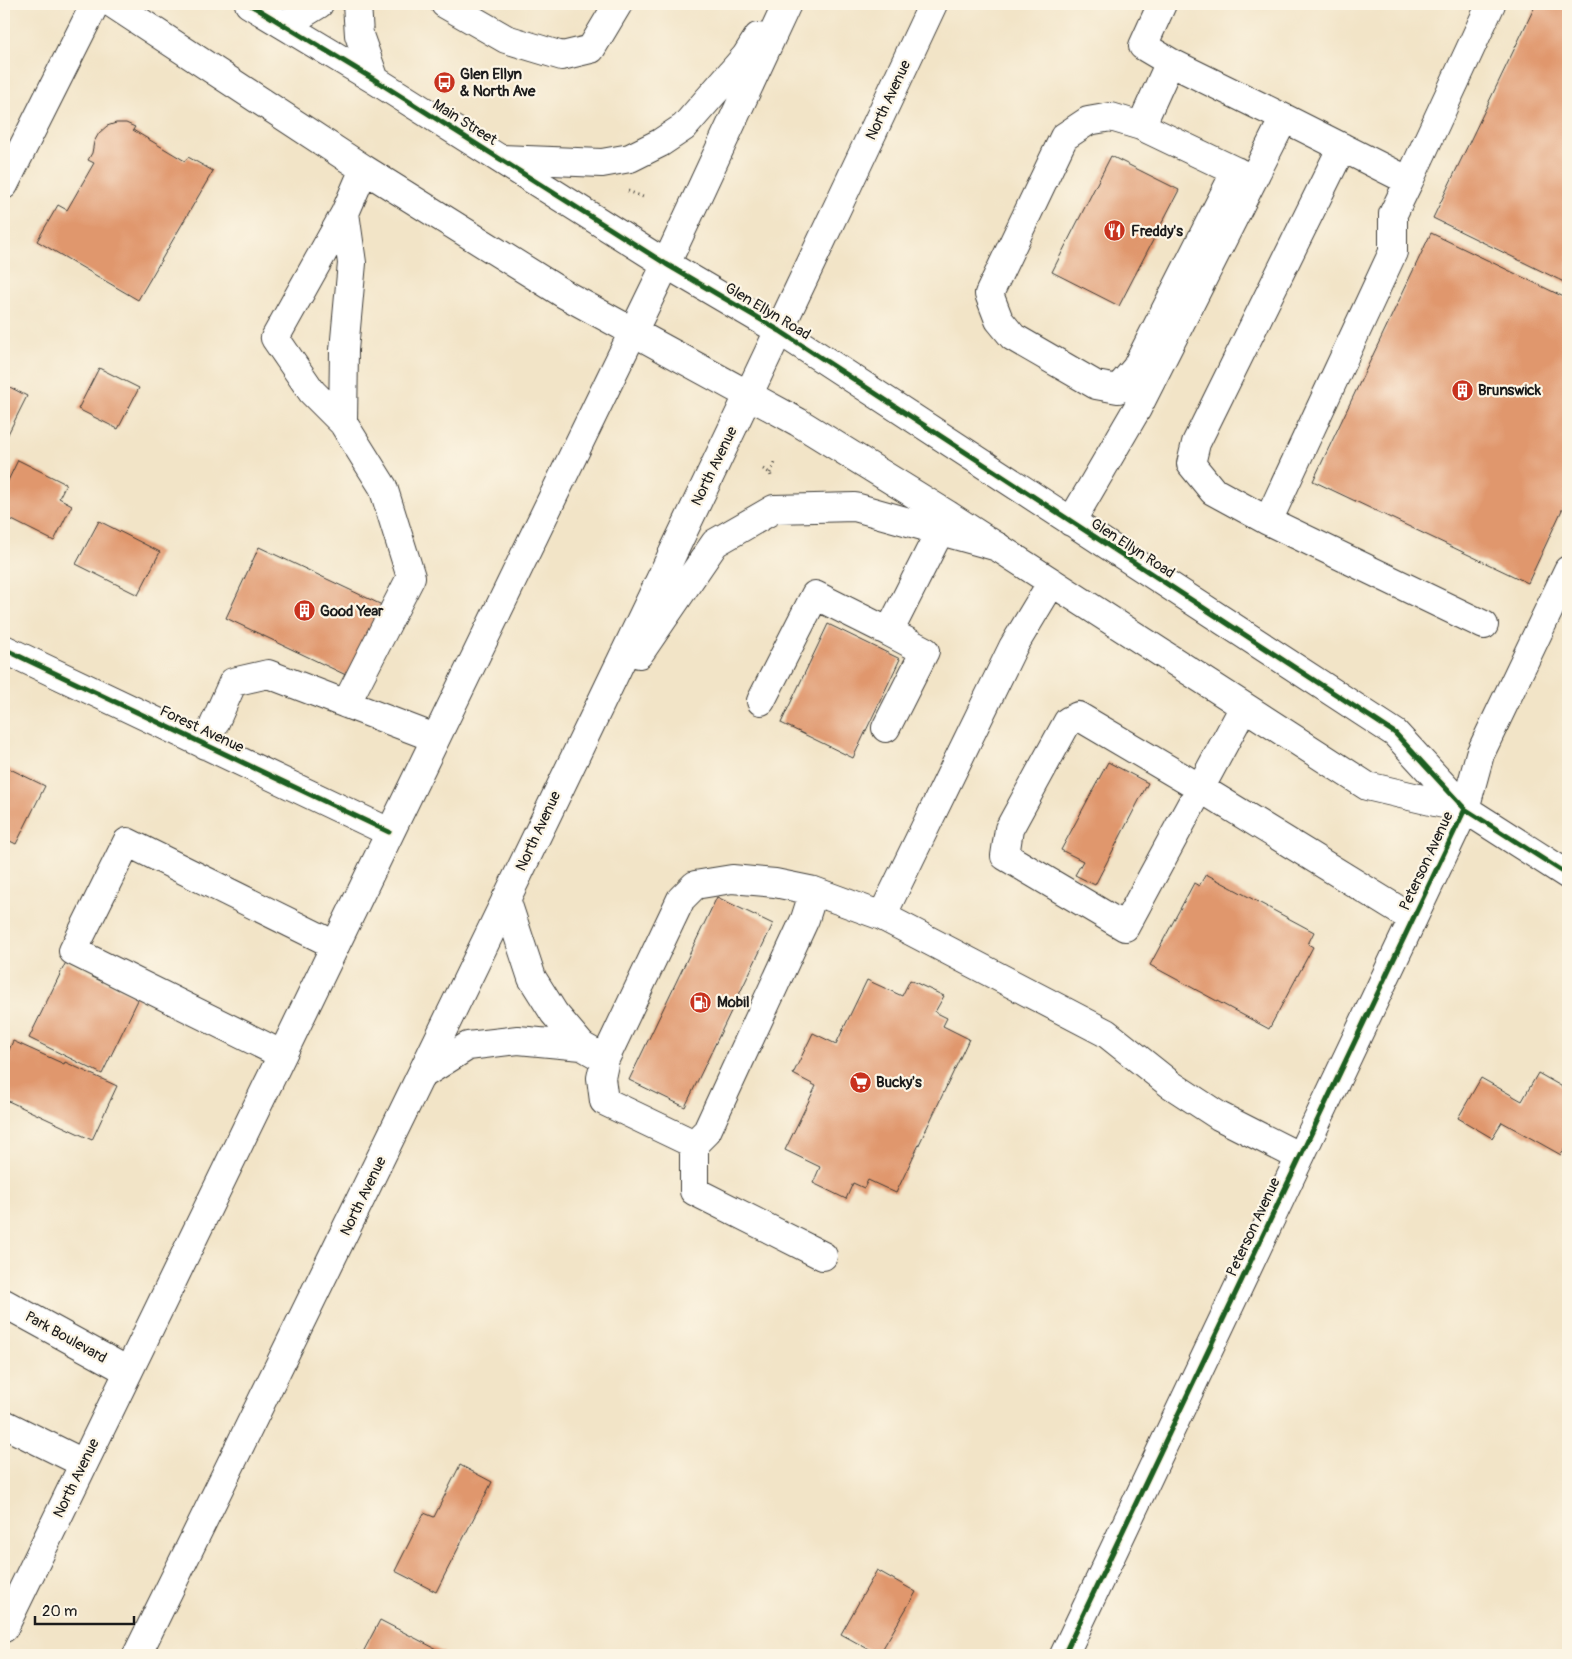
<svg xmlns="http://www.w3.org/2000/svg" width="1572" height="1659" viewBox="0 0 1572 1659" font-family="Pangolin,sans-serif">
	<style>
		.building { fill: #e0976d }
		.lines { fill: none; stroke-linecap: round; stroke-linejoin: round }
		.minor-casing { stroke: #3c3a36; stroke-width: 30 }
		.major-casing { stroke: #3c3a36; stroke-width: 30 }
		.path { stroke: #3c3a36; stroke-width: 3; stroke-dasharray: 1 4; stroke-linecap: butt }
		.minor { stroke: #fff; stroke-width: 28 }
		.major { stroke: #fff; stroke-width: 28 }
		.cycleway-casing { stroke: #fcf5e5; stroke-width: 8 }
		.cycleway { stroke: #1b5e20; stroke-width: 5 }
		.labels { text-anchor: middle; stroke-width: 4.5; stroke-linejoin: round; paint-order: stroke }
		.poi-label { font-size: 15px; font-weight: bold; fill: #1c1c1c; stroke: #fcf5e5; text-anchor: start }
		.street-label { font-size: 15px; fill: #1c1c1c; stroke: #fcf5e5 }
	</style>
	<rect width="100%" height="100%" fill="#fcf5e5"/>
	<filter id="ink" filterUnits="userSpaceOnUse"><feTurbulence type="fractalNoise" baseFrequency=".02" numOctaves="2"/><feDisplacementMap in="SourceGraphic" scale="10" xChannelSelector="R" yChannelSelector="G"/><feConvolveMatrix kernelMatrix="1 2 1 2 8 2 1 2 1" color-interpolation-filters="sRGB"/></filter>
	<filter id="wash" filterUnits="userSpaceOnUse"><feTurbulence type="fractalNoise" baseFrequency=".0096" numOctaves="4" result="noise"/><feDisplacementMap in="SourceGraphic" scale="20" xChannelSelector="R" yChannelSelector="G"/><feGaussianBlur stdDeviation="1.12" result="paint"/><feColorMatrix in="noise" values="0 0 0 0 0 0 0 0 0 0 0 0 0 0 0 0 0 1.4 0 .05"/><feComposite in="paint" operator="in"/></filter>
	<g filter="url(#wash)">
		<rect width="100%" height="100%" fill="#f2e4c7"/>
		<g id="blocks">
			<path class="building" d="M 1536,4 L 1568,4 L 1568,284 L 1433,218 Z
				M 116,123 L 126,123 L 135,127 L 133,130 L 185,161 L 188,157 L 213,171 L 138,300 L 37,241 L 58,205 L 67,210 L 94,163 L 88,160 L 92,153 L 94,142 L 99,133 L 107,126 Z
				M 1111,156 L 1179,190 L 1119,306 L 1052,272 Z
				M 1431,233 L 1568,299 L 1568,497 L 1528,583 L 1313,481 Z
				M 99,368 L 139,388 L 118,429 L 78,409 Z
				M 4,384 L 27,396 L 7,436 L 4,434 Z
				M 18,460 L 66,484 L 59,498 L 72,505 L 54,541 L 4,516 L 4,489 Z
				M 99,521 L 160,552 L 138,595 L 76,564 Z
				M 259,547 L 382,605 L 348,676 L 226,618 Z
				M 828,624 L 900,659 L 853,758 L 781,723 Z
				M 1108,762 L 1148,783 L 1095,885 L 1075,875 L 1083,861 L 1061,850 Z
				M 4,766 L 45,786 L 16,844 L 4,838 Z
				M 1206,874 L 1314,932 L 1308,944 L 1313,947 L 1269,1029 L 1150,965 L 1194,883 L 1199,886 Z
				M 717,897 L 773,924 L 685,1107 L 629,1080 Z
				M 66,962 L 139,998 L 102,1074 L 29,1038 Z
				M 867,980 L 902,996 L 910,980 L 944,996 L 935,1012 L 947,1018 L 943,1026 L 969,1039 L 896,1193 L 868,1180 L 864,1188 L 853,1183 L 846,1199 L 813,1183 L 820,1167 L 785,1150 L 816,1086 L 793,1074 L 813,1033 L 836,1044 Z
				M 13,1041 L 64,1064 L 65,1062 L 117,1086 L 92,1140 L 4,1099 L 4,1061 Z
				M 1538,1073 L 1568,1090 L 1568,1143 L 1561,1155 L 1502,1122 L 1492,1138 L 1458,1118 L 1481,1078 L 1522,1101 Z
				M 460,1465 L 492,1482 L 436,1592 L 395,1571 L 424,1513 L 434,1517 Z
				M 877,1570 L 916,1592 L 879,1655 L 841,1634 Z
				M 380,1620 L 444,1653 L 443,1655 L 354,1655 L 356,1651 L 362,1654 Z"/>
		</g>
	</g>
	<g filter="url(#ink)">
		<use href="#blocks" fill-opacity="0" stroke="#3c3a36" stroke-width="1"/>
		<g class="lines">
			<defs>
				<path id="minor" d="M 113,4 L 364,169 L 564,294 L 798,422 L 948,515 L 1367,786 L 1465,809
					M 249,4 L 375,80 L 666,264 L 780,331 L 1395,733 L 1465,809 L 1568,875
					M 357,4 L 359,35 L 375,80
					M 445,4 L 506,39 L 562,56 L 591,49 L 618,4
					M 285,25 L 319,4
					M 1170,62 L 1141,126 L 1252,179
					M 1284,118 L 1409,181 L 1393,214 L 1393,252 L 1268,521 L 1484,625
					M 1141,126 L 1111,117 L 1088,121 L 1064,137 L 989,294 L 999,320 L 1013,337 L 1096,385 L 1118,389 L 1136,368 L 1236,171
					M 1409,181 L 1491,4
					M 4,185 L 95,4
					M 343,423 L 312,392 L 275,338 L 345,213
					M 1268,521 L 1213,491 L 1191,464 L 1196,443 L 1342,147
					M 1071,522 L 1137,409 L 1284,118 L 1170,62 L 1143,46 L 1162,4
					M 4,649 L 389,832
					M 761,701 L 815,595 L 889,632 L 948,515
					M 346,704 L 411,577 L 383,487 L 343,423 L 344,350 L 352,263 L 345,213 L 364,169
					M 1244,707 C 1204,780 1165,854 1125,927 L 1005,856 L 1009,829 L 1068,721 L 1078,716 L 1200,788 L 1413,919
					M 886,728 L 925,651 L 889,632
					M 205,745 L 233,682 L 268,674 L 435,738
					M 506,899 L 532,978 L 554,1013 L 582,1046 L 605,1059 L 681,899 L 695,885 L 732,879 L 775,883 L 814,891 L 882,916 L 1106,1033 L 1170,1084 L 1219,1116 L 1300,1157
					M 882,916 L 1013,647 L 1052,582
					M 281,1054 L 73,951 L 127,842 L 335,945
					M 605,1059 L 601,1078 L 604,1101 L 694,1144 L 707,1131 L 805,919 L 814,891
					M 422,1075 L 468,1046 L 518,1040 L 582,1046
					M 694,1144 L 694,1191 L 823,1256
					M 4,1303 L 128,1371
					M 4,1424 L 83,1463
					M 1064,1655 L 1465,809 L 1480,754 L 1568,570"/>
				<path id="major" d="M 501,159 L 602,163 L 630,158 L 660,143 L 684,127 L 746,56 L 758,37
					M 639,654 L 715,543 L 774,509 L 855,507 L 998,547
					M 4,1628 L 666,264 L 787,4
					M 137,1655 C 407,1107 674,557 933,4"/>
			</defs>
			<use href="#minor" class="minor-casing"/>
			<use href="#major" class="major-casing"/>
			<path class="path" d="M 628,191 L 643,197
				M 763,469 L 770,473 L 772,479
				M 770,473 L 775,463"/>
			<use href="#minor" class="minor"/>
			<use href="#major" class="major"/>
			<defs>
				<path id="cycleway" d="M 249,4 L 375,80 L 666,264 L 780,331 L 1395,733 L 1465,809 L 1568,875
					M 4,649 L 389,832
					M 1064,1655 L 1465,809"/>
			</defs>
			<use href="#cycleway" class="cycleway-casing"/>
			<use href="#cycleway" class="cycleway"/>
		</g>
	</g>
	<defs>
		<symbol id="bus-disc" viewBox="-11 -11 22 22"><circle r="9.5" fill="#c8321e" stroke="#fcf5e5"/><path d="M-5-6H5V4H4V6H2V4H-2V6H-4V4H-5ZM-3.5-4V0h7V-4ZM-3.5 1.2v1.5H-2V1.2ZM2 1.2v1.5H3.5V1.2Z" fill="#fff"/></symbol>
		<symbol id="restaurant-disc" viewBox="-11 -11 22 22"><circle r="9.5" fill="#c8321e" stroke="#fcf5e5"/><path d="M-5-6h1v4h1v-4h1v4h1v-4h1v5L-1.5 .5V6h-2V.5L-5-1ZM5-6V6H3V1.5H1.5Q1.5-4 5-6Z" fill="#fff"/></symbol>
		<symbol id="building-disc" viewBox="-11 -11 22 22"><circle r="9.5" fill="#c8321e" stroke="#fcf5e5"/><path d="M-4-6H4V6H1V3H-1V6H-4ZM-2.5-4.3h1.7v1.8h-1.7ZM.8-4.3h1.7v1.8H.8ZM-2.5-1h1.7V.8h-1.7ZM.8-1h1.7V.8H.8Z" fill="#fff"/></symbol>
		<symbol id="fuel-disc" viewBox="-11 -11 22 22"><circle r="9.5" fill="#c8321e" stroke="#fcf5e5"/><path d="M-5.5-6h7V0h2V4h1.3V-2.5L3-4.5l.8-.8L6-3V5H2.5V1h-1V6h-7ZM-4.2-4.7v3.2H.2V-4.7Z" fill="#fff"/></symbol>
		<symbol id="supermarket-disc" viewBox="-11 -11 22 22"><circle r="9.5" fill="#c8321e" stroke="#fcf5e5"/><path d="M-6-5.5h2.5l.6 2H6L4.5 2H-2.5L-4.4-4H-6ZM-1.5 3.2a1.3 1.3 0 1 0 .1 0ZM3 3.2a1.3 1.3 0 1 0 .1 0Z" fill="#fff"/></symbol>
	</defs>
	<g fill-rule="evenodd">
		<use href="#bus-disc" x="432" y="70" width="25" height="25"/>
		<use href="#restaurant-disc" x="1102" y="218" width="25" height="25"/>
		<use href="#building-disc" x="1450" y="378" width="25" height="25"/>
		<use href="#building-disc" x="292" y="598" width="25" height="25"/>
		<use href="#fuel-disc" x="688" y="990" width="25" height="25"/>
		<use href="#supermarket-disc" x="848" y="1070" width="25" height="25"/>
	</g>
	<g class="labels">
		<g class="poi-label">
			<text x="460" y="79">Glen Ellyn<tspan x="460" dy="17">&amp; North Ave</tspan></text>
			<text x="1131" y="236">Freddy's</text>
			<text x="1478" y="395">Brunswick</text>
			<text x="320" y="616">Good Year</text>
			<text x="717" y="1007">Mobil</text>
			<text x="876" y="1087">Bucky's</text>
		</g>
		<g class="street-label">
			<text transform="translate(888 100) rotate(-65)" y="5">North Avenue</text>
			<text transform="translate(465 122) rotate(32)" y="5">Main Street</text>
			<text transform="translate(768 311) rotate(31)" y="5">Glen Ellyn Road</text>
			<text transform="translate(714 466) rotate(-64)" y="5">North Avenue</text>
			<text transform="translate(1133 548) rotate(33)" y="5">Glen Ellyn Road</text>
			<text transform="translate(202 729) rotate(25)" y="5">Forest Avenue</text>
			<text transform="translate(538 831) rotate(-65)" y="5">North Avenue</text>
			<text transform="translate(1426 861) rotate(-65)" y="5">Peterson Avenue</text>
			<text transform="translate(363 1196) rotate(-64)" y="5">North Avenue</text>
			<text transform="translate(1253 1227) rotate(-65)" y="5">Peterson Avenue</text>
			<text transform="translate(66 1337) rotate(29)" y="5">Park Boulevard</text>
			<text transform="translate(76 1478) rotate(-64)" y="5">North Avenue</text>
		</g>
	</g>
	<rect width="1572" height="1659" fill="none" stroke="#fcf5e5" stroke-width="20"/>
	<path d="M35 1616v8h99v-8" fill="none" stroke="#1c1c1c" stroke-width="2.5"/>
	<text x="42" y="1616" font-size="15" fill="#1c1c1c" stroke="#fcf5e5" stroke-width="4" paint-order="stroke">20 m</text>
</svg>
